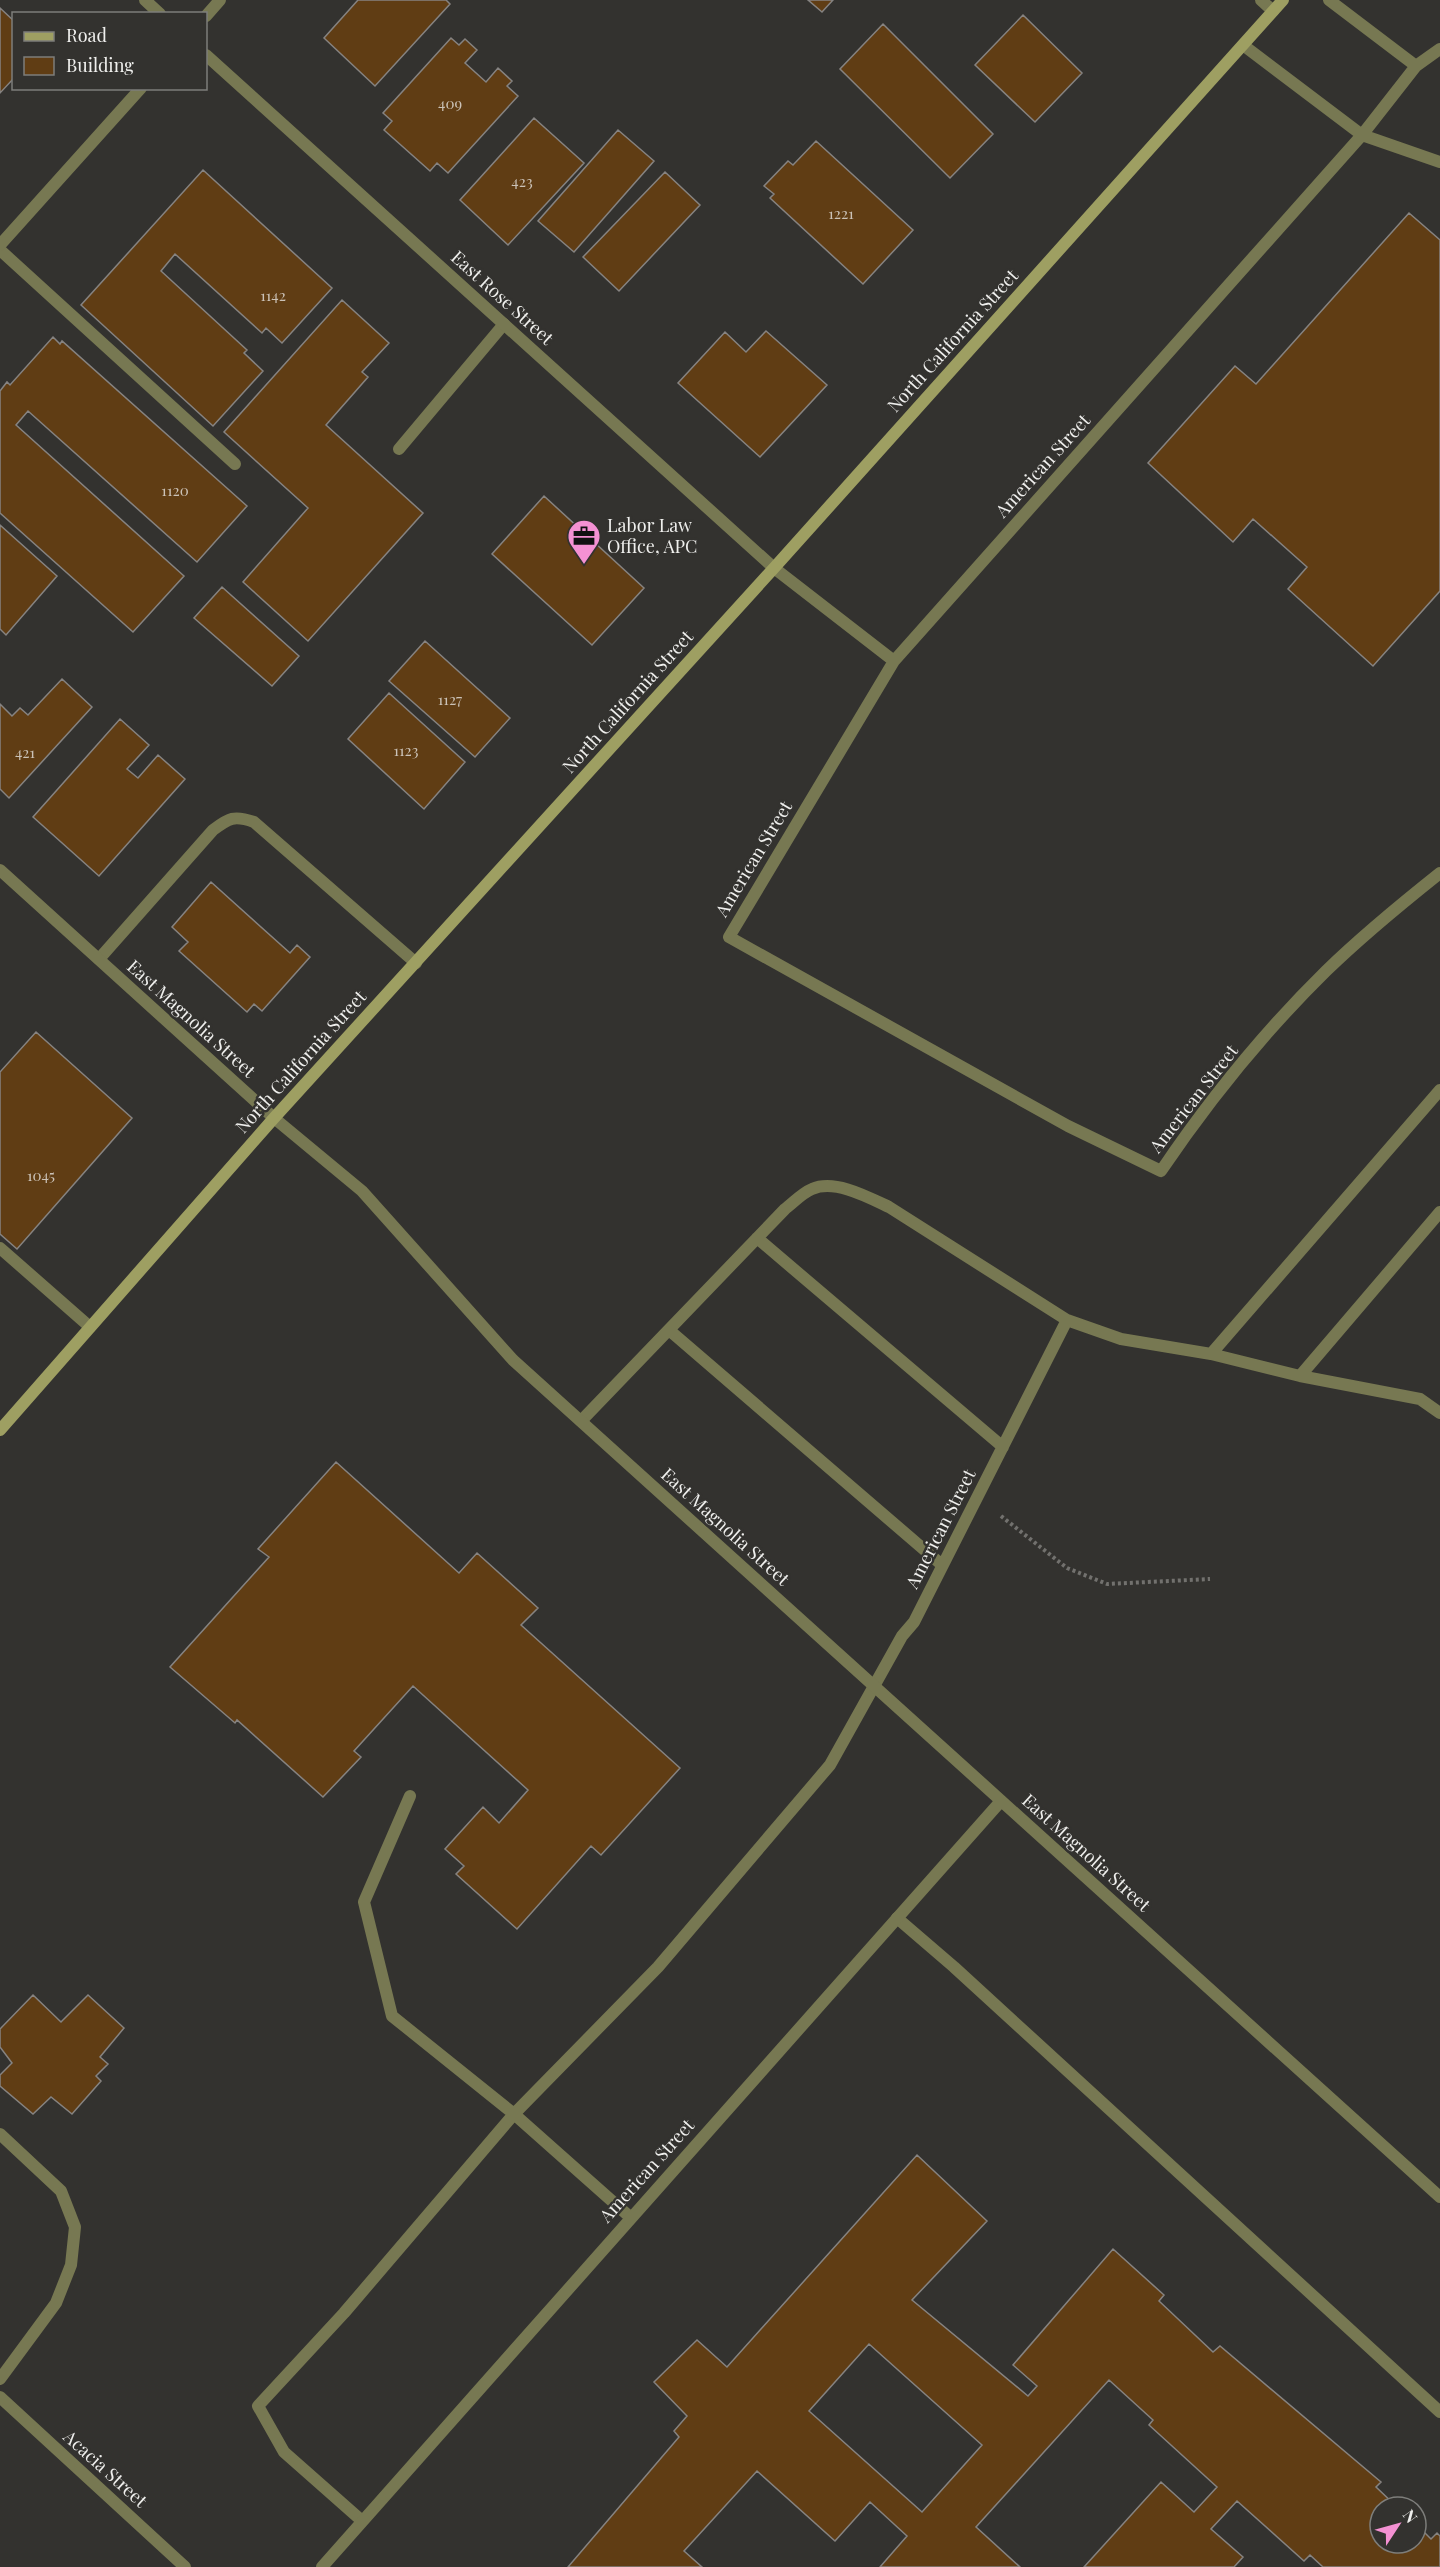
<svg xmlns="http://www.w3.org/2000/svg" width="1440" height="2567" viewBox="0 0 1440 2567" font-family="'Playfair Display',serif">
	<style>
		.building { fill: #603d14; stroke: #868381; stroke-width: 1.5; fill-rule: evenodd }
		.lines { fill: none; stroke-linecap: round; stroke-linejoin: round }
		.path { stroke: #72716e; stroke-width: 4; stroke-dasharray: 3 3; stroke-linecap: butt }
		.lane { stroke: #777852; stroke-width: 12 }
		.street { stroke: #777852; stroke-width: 12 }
		.secondary { stroke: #9e9f62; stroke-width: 12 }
		.labels { text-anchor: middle; stroke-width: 5; stroke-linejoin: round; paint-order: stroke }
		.number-label { font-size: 15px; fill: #cbc2b7 }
		.street-label { font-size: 18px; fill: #efefed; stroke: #33322f }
		.poi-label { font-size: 18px; fill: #efefed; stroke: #33322f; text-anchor: start }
	</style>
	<rect width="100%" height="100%" fill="#33322f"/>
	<path class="building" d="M 358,0 L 446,0 L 450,4 L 375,86 L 324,38 Z
		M 808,0 L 833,0 L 822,12 Z
		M 0,8 L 14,21 L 14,78 L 0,93 Z
		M 1023,15 L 1082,73 L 1035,122 L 975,65 Z
		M 883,24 L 993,134 L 950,178 L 840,69 Z
		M 451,38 L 459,45 L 465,39 L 477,50 L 465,63 L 486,82 L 498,68 L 512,81 L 507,86 L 518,96 L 448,173 L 437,163 L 430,171 L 384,130 L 392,121 L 383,113 Z
		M 534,118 L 584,163 L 508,245 L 460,200 Z
		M 618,130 L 654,161 L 574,252 L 538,221 Z
		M 816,141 L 913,230 L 863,284 L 770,198 L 774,194 L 764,186 L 788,161 L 793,165 Z
		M 203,170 L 332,288 L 282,343 L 266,328 L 262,333 L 175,254 L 161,271 L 247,350 L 244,353 L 263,371 L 213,426 L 81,305 Z
		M 665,172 L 700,205 L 619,291 L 583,257 Z
		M 1409,213 L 1440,240 L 1440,591 L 1373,666 L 1288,589 L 1307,567 L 1253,519 L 1233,542 L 1148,463 L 1235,366 L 1256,384 Z
		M 342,300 L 389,343 L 362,372 L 368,377 L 326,425 L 423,513 L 308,641 L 243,582 L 308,508 L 224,432 Z
		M 766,331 L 827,385 L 760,457 L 678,383 L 725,332 L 746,352 Z
		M 53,337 L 60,344 L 62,341 L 247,506 L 197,562 L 28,411 L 16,425 L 184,576 L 133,632 L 0,513 L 0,391 L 7,382 L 10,385 Z
		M 544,496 L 644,588 L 592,645 L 492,554 Z
		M 0,525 L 57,576 L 6,635 L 0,629 Z
		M 222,587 L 299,656 L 272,686 L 194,618 Z
		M 425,641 L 510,718 L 475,757 L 389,681 Z
		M 62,679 L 92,707 L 9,798 L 0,789 L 0,704 L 12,716 L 20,708 L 28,715 Z
		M 389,693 L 465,762 L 424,809 L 348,739 Z
		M 120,719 L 149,745 L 127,769 L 138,778 L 158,755 L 185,779 L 99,876 L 33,817 Z
		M 211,882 L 290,953 L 297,945 L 310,957 L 262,1011 L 254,1004 L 247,1012 L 179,951 L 188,942 L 172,927 Z
		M 36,1032 L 132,1118 L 17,1249 L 0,1234 L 0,1072 Z
		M 336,1462 L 459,1573 L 477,1553 L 538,1608 L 521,1625 L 680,1768 L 601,1855 L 591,1846 L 517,1929 L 456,1874 L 464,1866 L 445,1849 L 483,1807 L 499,1823 L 528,1790 L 413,1686 L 354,1751 L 361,1757 L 323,1797 L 237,1720 L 235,1723 L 170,1667 L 269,1557 L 258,1549 Z
		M 33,1995 L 61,2022 L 88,1995 L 124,2028 L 100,2057 L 108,2064 L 96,2076 L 101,2081 L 72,2114 L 51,2097 L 33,2114 L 0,2086 L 0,2075 L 12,2063 L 0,2047 L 0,2029 Z
		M 917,2155 L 987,2221 L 912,2300 L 1028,2396 L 1037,2386 L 1013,2365 L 1113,2249 L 1164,2295 L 1159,2301 L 1213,2352 L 1220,2346 L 1381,2482 L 1376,2487 L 1397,2507 L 1380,2507 L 1380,2543 L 1416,2543 L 1416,2524 L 1431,2539 L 1437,2533 L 1440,2536 L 1440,2567 L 1323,2567 L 1310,2555 L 1304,2561 L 1237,2501 L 1211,2529 L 1243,2557 L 1234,2567 L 1084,2567 L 1161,2482 L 1194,2512 L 1217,2487 L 1149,2425 L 1153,2420 L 1109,2380 L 976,2527 L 1020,2567 L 880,2567 L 907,2536 L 870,2502 L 835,2541 L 757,2471 L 684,2551 L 702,2567 L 568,2567 L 679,2437 L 674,2431 L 687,2416 L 654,2382 L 697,2340 L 727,2367 ZM 869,2344 L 982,2445 L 922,2512 L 809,2411 Z"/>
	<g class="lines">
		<path class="path" d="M 1001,1516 L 1067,1568 L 1107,1584 L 1210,1579"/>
		<path class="lane" d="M 1329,0 L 1416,66
			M 1243,45 L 1362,135 L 1440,162
			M 1440,49 L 1416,66 L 1362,135 L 894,661 L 729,937 L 1068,1126 L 1161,1171 C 1209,1100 1265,1031 1326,971 C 1362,936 1401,904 1440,873
			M 0,250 L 235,464
			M 399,449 L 504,324
			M 774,568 L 894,661
			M 99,959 L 213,830 C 229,818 234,815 254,822 L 416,963
			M 757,1238 L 1003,1447
			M 0,1248 L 90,1327
			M 669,1330 L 942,1565
			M 1211,1354 L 1300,1376 L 1420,1399 L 1440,1413
			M 1300,1376 L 1440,1212
			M 581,1421 L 785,1209 C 793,1203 802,1193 812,1189 C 835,1179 868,1197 889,1207 L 1067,1320 L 1121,1339 L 1211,1354 L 1440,1090
			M 410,1796 L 364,1902 L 392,2016 L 514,2114 L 630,2217
			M 897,1918 L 954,1967 L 1440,2412
			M 0,2134 L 61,2191 L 75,2227 L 71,2265 L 56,2303 L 0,2379
			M 361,2520 L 284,2452 L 258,2406 L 344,2313 L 514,2114 L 658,1967 L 830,1765 L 902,1636 L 914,1622 L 1067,1320"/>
		<path class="street" d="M 145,0 L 160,14
			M 1261,0 L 1273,11
			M 206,16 L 220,0
			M 206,55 L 774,568
			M 0,245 L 141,88
			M 0,870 L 274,1118 L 362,1191 L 513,1360 L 1440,2197
			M 0,2397 L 185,2567
			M 322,2567 L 1001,1801"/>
		<path class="secondary" d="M 0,1430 L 274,1118 L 774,568 L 1283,0"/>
	</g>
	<defs>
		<symbol id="office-pin" viewBox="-11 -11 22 30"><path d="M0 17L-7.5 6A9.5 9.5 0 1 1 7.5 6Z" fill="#f491d3" stroke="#33322f"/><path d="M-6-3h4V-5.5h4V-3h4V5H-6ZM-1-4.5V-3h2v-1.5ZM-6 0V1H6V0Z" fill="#111"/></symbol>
	</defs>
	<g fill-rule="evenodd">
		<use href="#office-pin" x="565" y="517" width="38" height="52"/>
	</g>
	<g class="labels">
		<g class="number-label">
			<text x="450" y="109">409</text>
			<text x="522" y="187">423</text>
			<text x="841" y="219">1221</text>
			<text x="273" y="301">1142</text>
			<text x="175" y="496">1120</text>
			<text x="450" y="705">1127</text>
			<text x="406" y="756">1123</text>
			<text x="25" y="758">421</text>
			<text x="41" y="1181">1045</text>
		</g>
		<g class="street-label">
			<text transform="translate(502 298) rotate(42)" y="6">East Rose Street</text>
			<text transform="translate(953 341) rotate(-48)" y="6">North California Street</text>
			<text transform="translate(1043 466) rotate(-48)" y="6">American Street</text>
			<text transform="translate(628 702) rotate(-48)" y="6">North California Street</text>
			<text transform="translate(754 859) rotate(-59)" y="6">American Street</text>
			<text transform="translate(191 1019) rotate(42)" y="6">East Magnolia Street</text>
			<text transform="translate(301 1062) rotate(-48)" y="6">North California Street</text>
			<text transform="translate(1194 1099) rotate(-52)" y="6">American Street</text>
			<text transform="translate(725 1527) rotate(42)" y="6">East Magnolia Street</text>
			<text transform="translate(941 1529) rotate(-63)" y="6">American Street</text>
			<text transform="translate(1086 1853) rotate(42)" y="6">East Magnolia Street</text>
			<text transform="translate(647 2171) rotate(-48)" y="6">American Street</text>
			<text transform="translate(105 2469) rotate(42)" y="6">Acacia Street</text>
		</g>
		<g class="poi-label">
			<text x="607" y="532">Labor Law<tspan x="607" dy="21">Office, APC</tspan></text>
		</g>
	</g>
	<rect x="12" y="12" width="195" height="78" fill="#33322f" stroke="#7e7e7b" stroke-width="1.5"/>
	<rect x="24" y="32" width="30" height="9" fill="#9e9f62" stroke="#7e7e7b" stroke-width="1.5"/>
	<text x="66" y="42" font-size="18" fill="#efefed">Road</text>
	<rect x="24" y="57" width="30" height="18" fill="#603d14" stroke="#7e7e7b" stroke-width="1.5"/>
	<text x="66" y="72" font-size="18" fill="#efefed">Building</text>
	<g transform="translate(1398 2525) rotate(54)"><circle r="28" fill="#33322f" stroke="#7e7e7b" stroke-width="1.5"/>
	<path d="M0-4.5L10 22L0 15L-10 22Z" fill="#f491d3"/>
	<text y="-9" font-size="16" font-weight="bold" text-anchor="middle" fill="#efefed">N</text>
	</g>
</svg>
